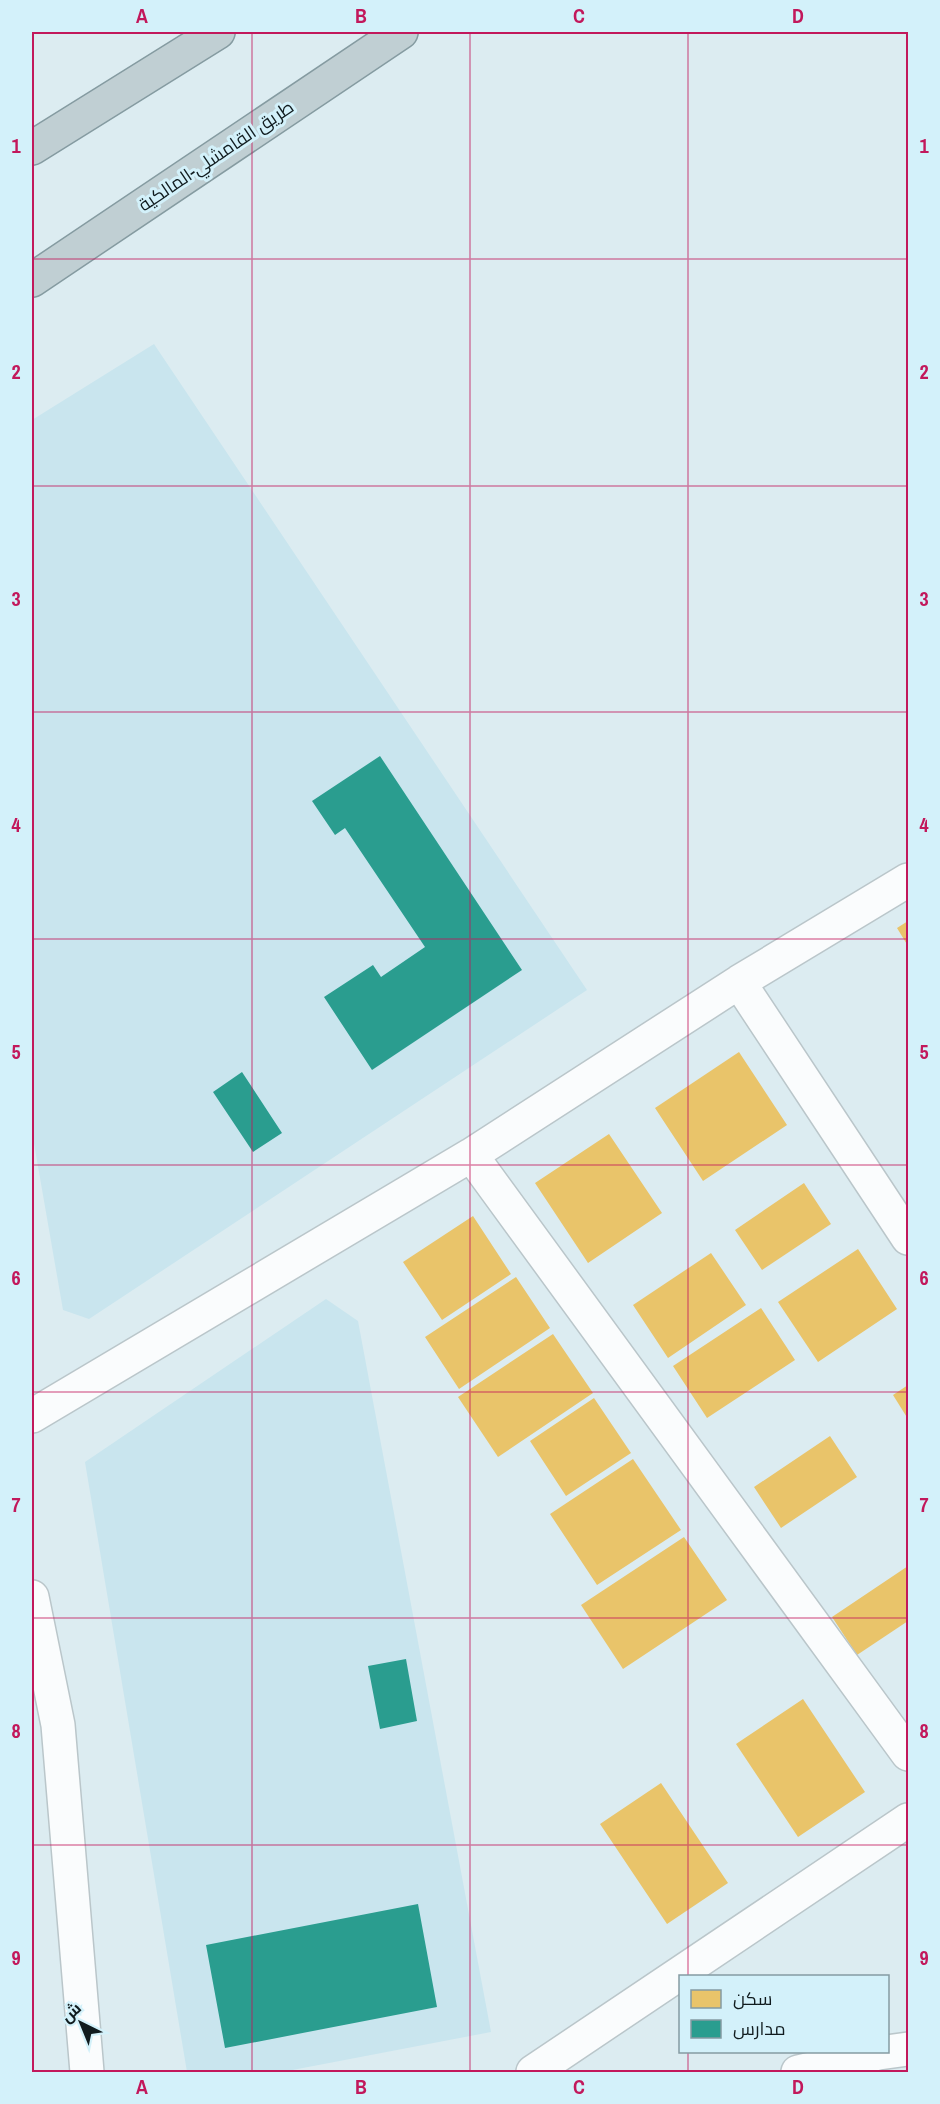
<svg xmlns="http://www.w3.org/2000/svg" width="940" height="2104" viewBox="0 0 940 2104" font-family="'Archivo Narrow',Cairo,sans-serif">
	<style>
		.built { fill: #c9e5ee }
		.homes { fill: #e9c46a }
		.schools { fill: #2a9d8f }
		.lines { fill: none; stroke-linecap: round; stroke-linejoin: round }
		.minor-casing { stroke: #bac6ca; stroke-width: 36 }
		.highway-casing { stroke: #859ba1; stroke-width: 36 }
		.minor { stroke: #fafcfd; stroke-width: 33 }
		.highway { stroke: #c0cfd3; stroke-width: 33 }
		.grid { fill: none; stroke: #c2185b; stroke-width: 1.5; stroke-opacity: 0.55 }
		.labels { text-anchor: middle; stroke-width: 6; stroke-linejoin: round; paint-order: stroke }
		.street-label { font-size: 18px; fill: #101b1e; stroke: #d3f1fa }
		.neatline { fill: none; stroke: #c2185b; stroke-width: 2 }
		.grid-label { font-size: 20px; text-anchor: middle; font-weight: bold; fill: #c2185b }
	</style>
	<rect width="100%" height="100%" fill="#dcecf1"/>
	<path class="built" d="M 154,344 L 587,990 L 89,1319 L 63,1310 L 32,1132 L 32,420 Z
		M 326,1299 L 358,1321 L 491,2032 L 282,2072 L 187,2072 L 85,1462 Z"/>
	<path class="homes" d="M 908,921 L 908,946 L 897,928 Z
		M 739,1052 L 787,1125 L 703,1181 L 655,1108 Z
		M 609,1134 L 662,1213 L 588,1263 L 535,1183 Z
		M 804,1183 L 831,1224 L 762,1270 L 735,1230 Z
		M 473,1216 L 511,1274 L 442,1320 L 403,1262 Z
		M 858,1249 L 897,1309 L 818,1362 L 778,1302 Z
		M 711,1253 L 746,1305 L 668,1358 L 633,1305 Z
		M 516,1277 L 550,1328 L 459,1389 L 425,1337 Z
		M 761,1308 L 795,1360 L 707,1418 L 673,1366 Z
		M 553,1334 L 593,1393 L 498,1457 L 458,1397 Z
		M 908,1385 L 908,1419 L 893,1395 Z
		M 594,1398 L 631,1453 L 566,1496 L 530,1441 Z
		M 830,1436 L 857,1477 L 781,1528 L 754,1487 Z
		M 633,1459 L 681,1530 L 597,1585 L 550,1514 Z
		M 684,1537 L 727,1600 L 623,1669 L 581,1605 Z
		M 908,1566 L 908,1621 L 857,1655 L 832,1617 Z
		M 803,1699 L 865,1792 L 798,1837 L 736,1744 Z
		M 661,1783 L 728,1883 L 667,1924 L 600,1824 Z"/>
	<path class="schools" d="M 380,756 L 522,970 L 372,1070 L 324,997 L 373,965 L 381,977 L 425,947 L 345,828 L 335,835 L 312,801 Z
		M 242,1072 L 282,1133 L 253,1152 L 213,1092 Z
		M 406,1659 L 417,1721 L 380,1729 L 368,1666 Z
		M 418,1904 L 437,2007 L 225,2048 L 206,1945 Z"/>
	<g class="lines">
		<defs>
			<path id="minor" d="M 739,982 L 908,1238
				M 471,1155 L 908,1754
				M 32,1416 L 471,1155 L 739,982 L 908,880
				M 32,1597 L 58,1725 L 87,2072
				M 533,2072 L 908,1820
				M 798,2072 L 879,2053 L 908,2049"/>
			<path id="highway" d="M 32,148 L 218,32
				M 32,280 L 401,32"/>
		</defs>
		<use href="#minor" class="minor-casing"/>
		<use href="#highway" class="highway-casing"/>
		<use href="#minor" class="minor"/>
		<use href="#highway" class="highway"/>
	</g>
	<path class="grid" d="M 252,32 L 252,2072M 470,32 L 470,2072M 688,32 L 688,1976M 32,259 L 908,259M 32,486 L 908,486M 32,712 L 908,712M 32,939 L 908,939M 32,1165 L 908,1165M 32,1392 L 908,1392M 32,1618 L 908,1618M 32,1845 L 908,1845M 688,2052 L 688,2072"/>
	<g class="labels">
		<g class="street-label">
			<text transform="translate(216 156) rotate(-34)" y="6">طريق القامشلي-المالكية</text>
		</g>
	</g>
	<rect width="940" height="2104" fill="none" stroke="#d3f1fa" stroke-width="66"/>
	<rect x="679" y="1975" width="210" height="78" fill="#d3f1fa" stroke="#859ba2" stroke-width="1.5"/>
	<rect x="691" y="1990" width="30" height="18" fill="#e9c46a" stroke="#859ba2" stroke-width="1.5"/>
	<text x="733" y="2005" font-size="18" fill="#101b1e">سكن</text>
	<rect x="691" y="2020" width="30" height="18" fill="#2a9d8f" stroke="#859ba2" stroke-width="1.5"/>
	<text x="733" y="2035" font-size="18" fill="#101b1e">مدارس</text>
	<g transform="translate(81 2023) rotate(317)" stroke="#d3f1fa" stroke-width="4.5" paint-order="stroke">
	<path d="M0-4.5L10 22L0 15L-10 22Z" fill="#101b1e"/>
	<text y="-9" font-size="16" font-weight="bold" text-anchor="middle" fill="#101b1e">ش</text>
	</g>
	<rect x="33" y="33" width="874" height="2038" class="neatline"/>
	<g class="grid-label">
		<text x="142" y="23">A</text>
		<text x="361" y="23">B</text>
		<text x="579" y="23">C</text>
		<text x="798" y="23">D</text>
		<text x="16" y="153">1</text>
		<text x="924" y="153">1</text>
		<text x="16" y="379">2</text>
		<text x="924" y="379">2</text>
		<text x="16" y="606">3</text>
		<text x="924" y="606">3</text>
		<text x="16" y="832">4</text>
		<text x="924" y="832">4</text>
		<text x="16" y="1059">5</text>
		<text x="924" y="1059">5</text>
		<text x="16" y="1285">6</text>
		<text x="924" y="1285">6</text>
		<text x="16" y="1512">7</text>
		<text x="924" y="1512">7</text>
		<text x="16" y="1738">8</text>
		<text x="924" y="1738">8</text>
		<text x="16" y="1965">9</text>
		<text x="924" y="1965">9</text>
		<text x="142" y="2094">A</text>
		<text x="361" y="2094">B</text>
		<text x="579" y="2094">C</text>
		<text x="798" y="2094">D</text>
	</g>
</svg>
